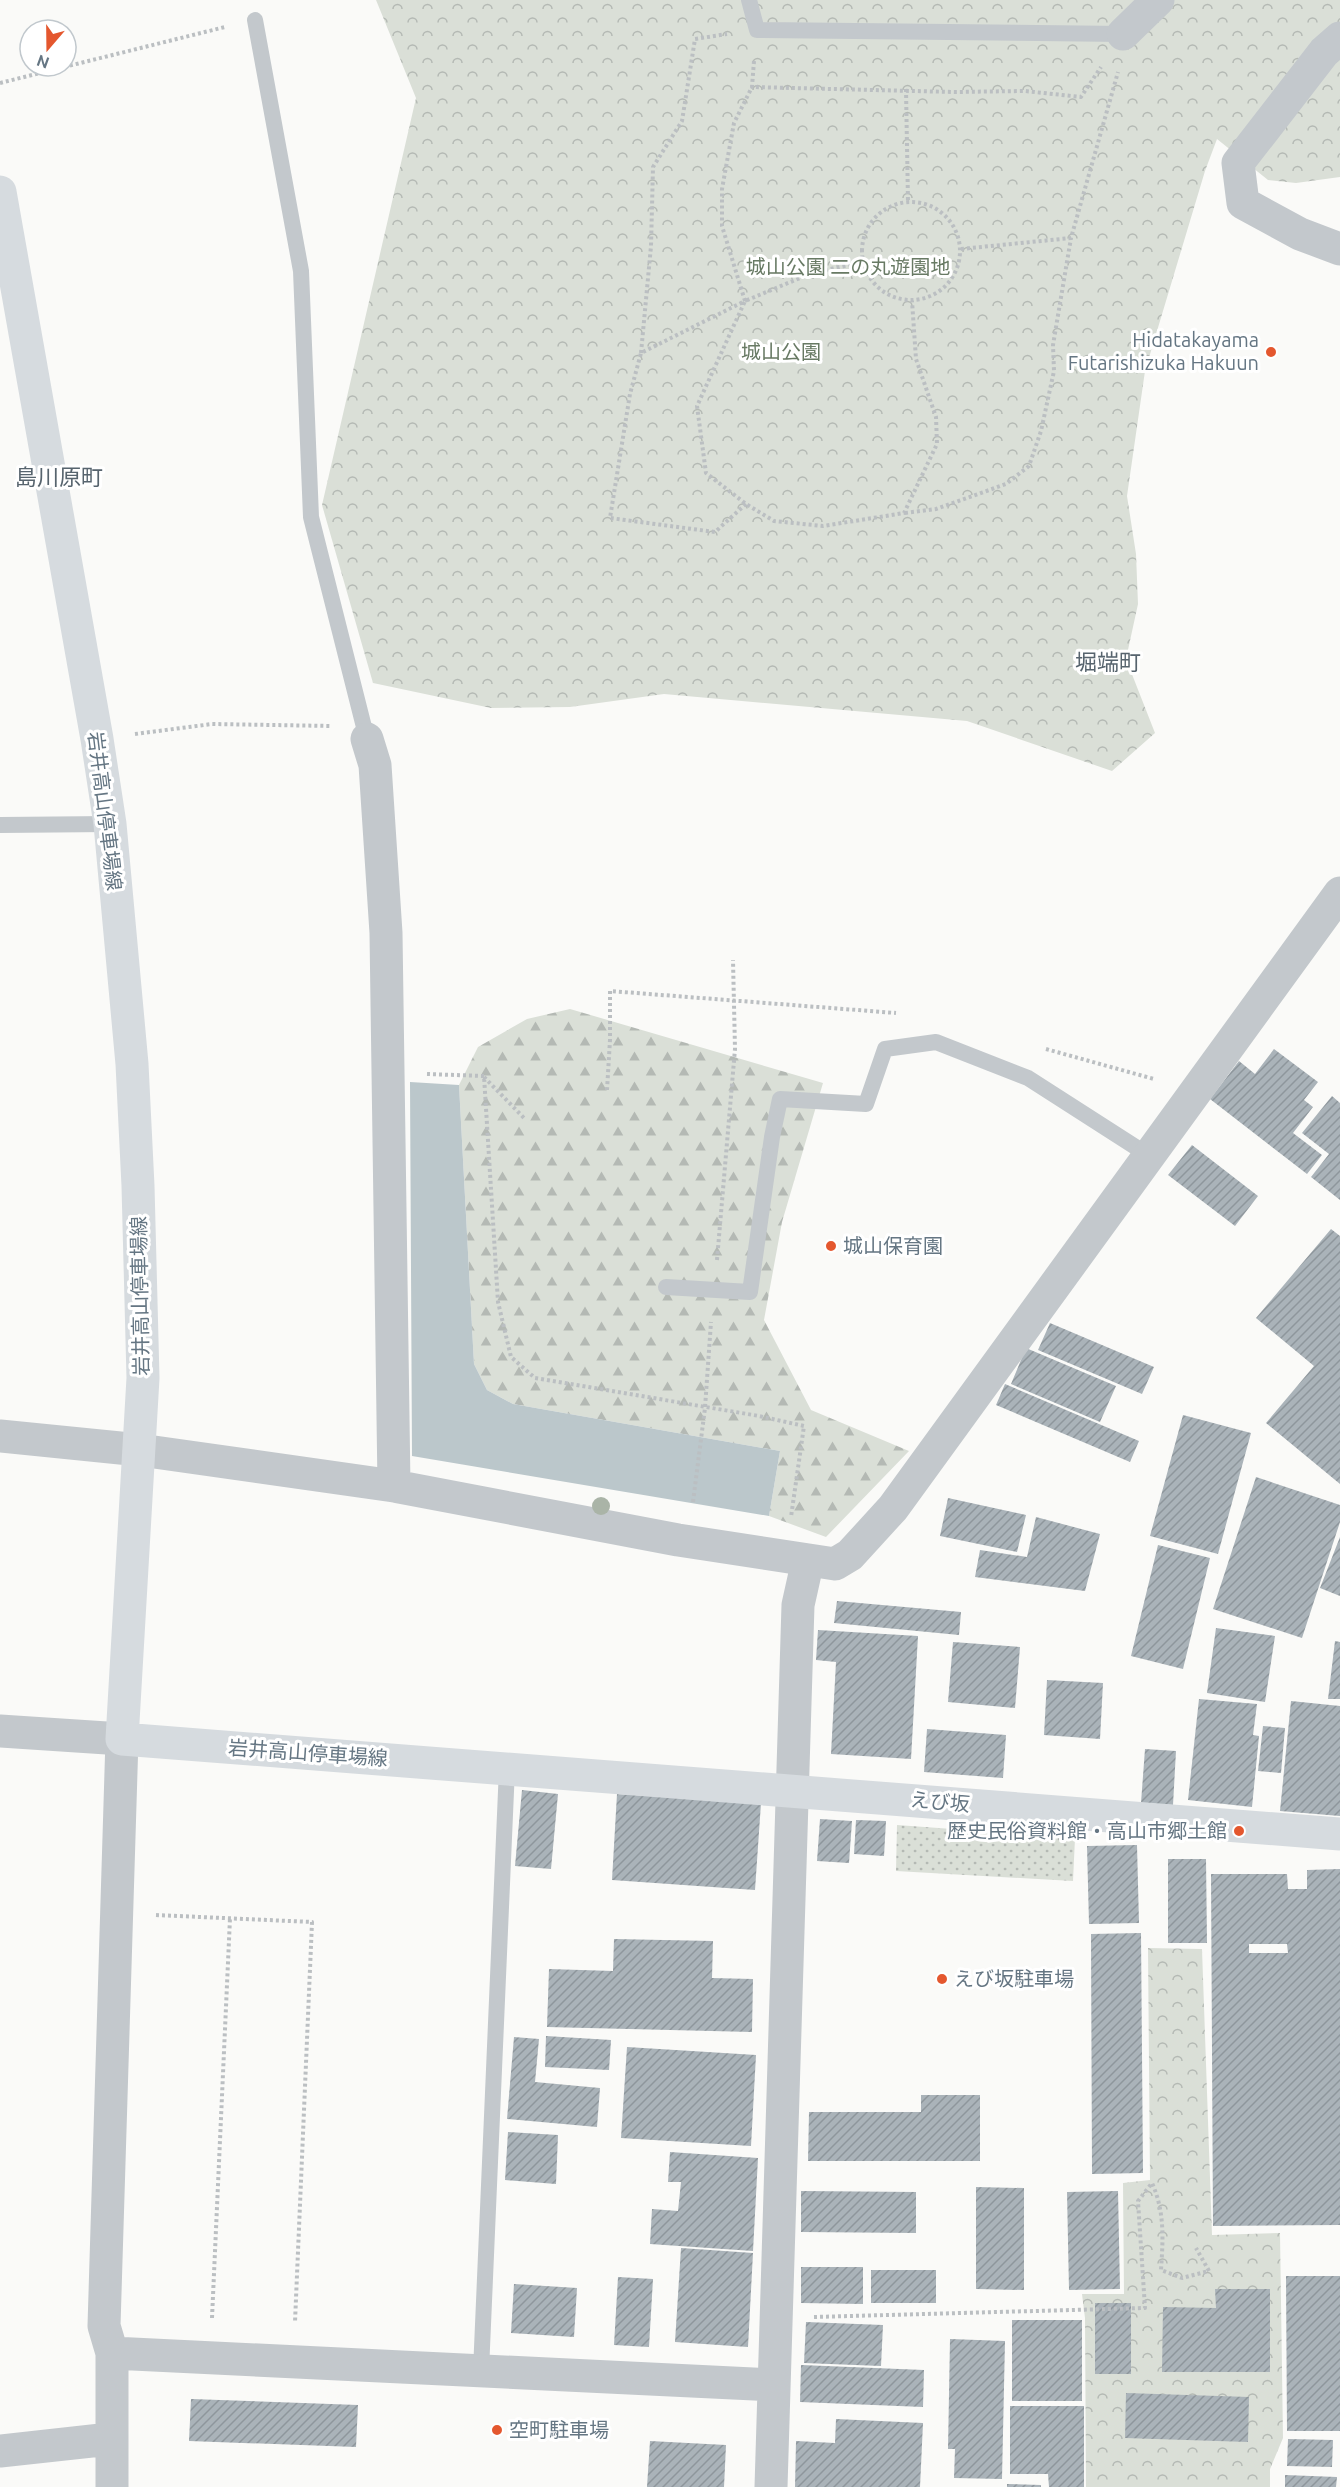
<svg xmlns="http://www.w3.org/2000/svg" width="1340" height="2487" viewBox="0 0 1340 2487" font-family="Ubuntu,'Noto Sans JP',sans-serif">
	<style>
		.grass { fill: url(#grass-dots) }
		.forest { fill: url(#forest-firs) }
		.park { fill: url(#park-crowns) }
		.water { fill: #bbc7cb }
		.building { fill: url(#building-hatch); fill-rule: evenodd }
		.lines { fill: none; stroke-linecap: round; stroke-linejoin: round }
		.path { stroke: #bbbfc2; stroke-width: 4; stroke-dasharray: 3 3; stroke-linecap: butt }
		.service { stroke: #c3c8cc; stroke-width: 16 }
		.minor { stroke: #c3c8cc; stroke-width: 33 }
		.secondary { stroke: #d6dbdf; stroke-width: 33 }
		.tree { fill: #aab4a7 }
		.poi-dot { fill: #e4572e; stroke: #fff; stroke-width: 2 }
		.labels { text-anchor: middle; stroke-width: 6; stroke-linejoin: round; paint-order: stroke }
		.park-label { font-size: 20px; fill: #687a64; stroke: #fff }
		.poi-label { font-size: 20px; fill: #657683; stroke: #fff; text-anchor: start }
		.street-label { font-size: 20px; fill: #657683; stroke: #fff }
		.quarter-label { font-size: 22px; fill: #57646e; stroke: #fff }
	</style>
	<defs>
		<pattern id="grass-dots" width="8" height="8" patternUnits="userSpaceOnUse" patternTransform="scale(1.5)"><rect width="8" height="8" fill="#dadfd7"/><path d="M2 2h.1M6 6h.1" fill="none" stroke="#b4b9b4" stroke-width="1.8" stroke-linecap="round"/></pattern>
		<pattern id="forest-firs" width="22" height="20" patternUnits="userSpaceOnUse" patternTransform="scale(1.5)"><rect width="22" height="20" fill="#dadfd7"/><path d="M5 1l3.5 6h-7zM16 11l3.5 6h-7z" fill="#b4b9b4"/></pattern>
		<pattern id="park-crowns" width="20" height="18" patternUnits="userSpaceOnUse" patternTransform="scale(1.5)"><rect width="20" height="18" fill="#dadfd7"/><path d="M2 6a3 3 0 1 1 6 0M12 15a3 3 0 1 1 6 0" fill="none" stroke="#b4b9b4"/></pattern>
		<pattern id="building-hatch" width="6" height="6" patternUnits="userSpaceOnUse" patternTransform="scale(1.5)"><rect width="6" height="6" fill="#aab3b9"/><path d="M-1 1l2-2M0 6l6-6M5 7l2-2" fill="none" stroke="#8e969c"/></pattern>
	</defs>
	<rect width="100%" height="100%" fill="#fafaf8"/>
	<path class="grass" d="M 897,1825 L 1075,1838 L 1073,1881 L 896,1871 Z"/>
	<path class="forest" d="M 570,1009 L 823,1083 L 782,1222 L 764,1320 L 811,1410 L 909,1451 L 826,1537 L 769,1516 L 780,1451 L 513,1404 L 487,1390 L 474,1364 L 459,1085 L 478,1047 L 527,1019 Z"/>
	<path class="park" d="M 376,0 L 1340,0 L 1340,177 L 1296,183 L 1268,180 L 1217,139 L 1205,171 L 1145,371 L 1127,496 L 1136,554 L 1138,604 L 1126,659 L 1155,733 L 1112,771 L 967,721 L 664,694 L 570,707 L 491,708 L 373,683 L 322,505 L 416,98 Z
		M 1148,1948 L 1202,1949 L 1212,2235 L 1280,2233 L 1283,2438 L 1270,2469 L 1270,2487 L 1086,2487 L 1085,2318 L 1082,2294 L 1124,2294 L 1123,2183 L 1150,2180 Z"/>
	<path class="water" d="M 410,1082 L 459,1085 L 474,1364 L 487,1390 L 513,1404 L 780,1451 L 769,1516 L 412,1456 Z"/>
	<path class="building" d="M 1274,1049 L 1318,1082 L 1304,1100 L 1313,1107 L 1293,1133 L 1322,1155 L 1307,1174 L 1210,1099 L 1239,1061 L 1255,1074 Z
		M 1332,1096 L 1340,1103 L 1340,1200 L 1311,1177 L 1329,1154 L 1302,1133 Z
		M 1192,1145 L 1258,1196 L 1235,1226 L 1168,1175 Z
		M 1331,1229 L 1340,1236 L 1340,1484 L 1266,1423 L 1314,1366 L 1256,1318 Z
		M 1050,1323 L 1154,1367 L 1142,1394 L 1038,1350 Z
		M 1026,1348 L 1116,1386 L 1100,1422 L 1011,1384 Z
		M 1005,1384 L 1139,1441 L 1130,1462 L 996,1405 Z
		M 1183,1415 L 1251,1433 L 1218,1554 L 1150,1536 Z
		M 1256,1477 L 1340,1505 L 1340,1522 L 1302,1638 L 1213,1609 Z
		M 948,1498 L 1026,1515 L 1017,1552 L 940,1536 Z
		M 1036,1517 L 1100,1534 L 1085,1591 L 975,1577 L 980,1550 L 1027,1557 Z
		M 1340,1537 L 1340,1596 L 1320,1588 Z
		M 1158,1545 L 1210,1558 L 1183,1669 L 1131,1656 Z
		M 837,1601 L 961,1612 L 959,1635 L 834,1623 Z
		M 1216,1628 L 1275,1636 L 1265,1702 L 1207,1693 Z
		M 818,1630 L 918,1636 L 911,1759 L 831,1754 L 836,1662 L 816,1660 Z
		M 1335,1641 L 1340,1642 L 1340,1699 L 1328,1699 Z
		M 953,1642 L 1020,1647 L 1015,1708 L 948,1702 Z
		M 1047,1680 L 1103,1683 L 1100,1739 L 1044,1735 Z
		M 1199,1699 L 1257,1704 L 1253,1735 L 1259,1736 L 1252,1807 L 1188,1800 Z
		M 1291,1701 L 1340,1706 L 1340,1816 L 1280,1811 Z
		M 1263,1726 L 1285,1728 L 1281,1773 L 1258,1771 Z
		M 927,1729 L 1006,1735 L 1003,1778 L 924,1772 Z
		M 1145,1749 L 1176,1751 L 1173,1805 L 1141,1803 Z
		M 522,1790 L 558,1794 L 551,1869 L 515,1866 Z
		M 617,1794 L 761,1803 L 755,1890 L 612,1880 Z
		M 820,1819 L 852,1821 L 849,1863 L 817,1861 Z
		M 856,1820 L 886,1821 L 884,1856 L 854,1854 Z
		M 1137,1845 L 1139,1923 L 1089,1924 L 1087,1846 Z
		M 1168,1859 L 1206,1859 L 1207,1943 L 1168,1943 Z
		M 1340,1869 L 1340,2225 L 1213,2226 L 1211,1874 L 1287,1874 L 1288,1889 L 1307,1889 L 1307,1870 ZM 1249,1944 L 1287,1944 L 1288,1953 L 1249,1953 Z
		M 1141,1933 L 1143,2173 L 1092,2174 L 1091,1934 Z
		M 614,1939 L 713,1941 L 712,1978 L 753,1979 L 752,2032 L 547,2027 L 549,1969 L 613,1971 Z
		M 546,2036 L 611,2040 L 609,2070 L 545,2067 Z
		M 514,2037 L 539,2039 L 535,2082 L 600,2088 L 597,2127 L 507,2119 Z
		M 627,2047 L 756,2055 L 751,2146 L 621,2138 Z
		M 921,2095 L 980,2095 L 980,2161 L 808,2161 L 809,2112 L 921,2112 Z
		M 508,2132 L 558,2135 L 556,2184 L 505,2180 Z
		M 670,2152 L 758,2158 L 753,2251 L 650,2244 L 652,2209 L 678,2211 L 681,2182 L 668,2182 Z
		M 976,2187 L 1024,2188 L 1024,2290 L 976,2289 Z
		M 801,2191 L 916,2192 L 916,2233 L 801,2232 Z
		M 1118,2191 L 1120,2289 L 1069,2290 L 1067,2192 Z
		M 681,2248 L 753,2253 L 748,2347 L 675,2342 Z
		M 801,2267 L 863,2267 L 863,2304 L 801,2303 Z
		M 871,2270 L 936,2270 L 936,2303 L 871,2303 Z
		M 1286,2276 L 1340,2276 L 1340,2431 L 1287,2431 Z
		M 618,2277 L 653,2279 L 649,2347 L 614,2345 Z
		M 514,2284 L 577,2288 L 574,2337 L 511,2333 Z
		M 1215,2289 L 1270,2289 L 1270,2372 L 1162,2372 L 1163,2307 L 1216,2308 Z
		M 1095,2303 L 1131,2303 L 1131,2374 L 1095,2374 Z
		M 1012,2320 L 1082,2320 L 1082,2401 L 1012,2401 Z
		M 806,2322 L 883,2325 L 881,2366 L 804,2363 Z
		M 950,2339 L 1005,2341 L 1002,2479 L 954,2478 L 955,2449 L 948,2449 Z
		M 801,2365 L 924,2370 L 923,2407 L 800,2402 Z
		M 1126,2393 L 1249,2397 L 1248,2442 L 1125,2438 Z
		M 191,2399 L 358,2405 L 356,2447 L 189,2441 Z
		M 1010,2406 L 1084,2406 L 1084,2487 L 1049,2487 L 1048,2474 L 1010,2474 Z
		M 836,2419 L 923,2423 L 920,2487 L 795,2487 L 796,2441 L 835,2443 Z
		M 1288,2439 L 1333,2440 L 1332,2467 L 1287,2466 Z
		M 650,2441 L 726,2445 L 724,2487 L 647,2487 Z
		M 1285,2475 L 1337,2477 L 1336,2487 L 1285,2487 Z
		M 1007,2484 L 1041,2485 L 1041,2487 L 1007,2487 Z"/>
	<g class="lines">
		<path class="path" d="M 754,61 L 752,87 L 954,92 L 1025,91 L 1081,97 L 1101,67
			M 0,83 L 225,27
			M 906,89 L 908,202
			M862 251a49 49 0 1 1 98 0a49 49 0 1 1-98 0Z
			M 961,249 L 1071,238 L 1118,72
			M 863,262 L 812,273 L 745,301 L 697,406 L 706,473 L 746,504 L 774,521 L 823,526 L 904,513 L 937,444 L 936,417 L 916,359 L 912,301
			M 641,353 L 651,246 L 653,167 L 682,121 L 695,39 L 727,34
			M 746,504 L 715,532 L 610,518 L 630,394 L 641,353 L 745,301 L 722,226 L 722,189 L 734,123 L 752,87
			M 905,513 L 936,509 L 1006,484 L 1029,466 L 1041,431 L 1054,371 L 1053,345 L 1071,238
			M 135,734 L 212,724 L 331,726
			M 1046,1049 L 1154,1079
			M 427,1074 L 484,1076 L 498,1302 L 511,1357 L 535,1378 L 759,1416 L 804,1426 L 791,1517
			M 484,1077 L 525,1119
			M 607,1090 L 610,1040 L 610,991 L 896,1013
			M 717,1260 L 735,1049 L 733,960
			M 693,1502 L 705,1408 L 711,1322
			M 156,1915 L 312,1922 L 295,2322
			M 814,2317 L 1145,2308 L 1138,2201 L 1152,2183 C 1165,2212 1163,2240 1161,2270 L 1182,2278 L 1209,2271 L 1196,2248
			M 212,2318 L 230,1918"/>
		<path class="service" d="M 749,0 L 757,30 L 1123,34
			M 255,20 L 301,271 L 311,517 L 367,739
			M 0,825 L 110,824
			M 666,1287 L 750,1292 L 772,1137 L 780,1099 L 866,1104 L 885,1049 L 936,1042 L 1028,1078 L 1148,1155
			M 481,2371 L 507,1768"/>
		<path class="minor" d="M 1123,34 L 1158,0
			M 1340,38 L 1324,52 L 1238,163 L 1243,203 L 1300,234 L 1340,249
			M 367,739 L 375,765 L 386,933 L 394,1486
			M 0,1436 L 140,1450 L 394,1486 L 678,1540 L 835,1564 L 850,1555 L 893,1508 L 1340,893
			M 0,1731 L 122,1739 L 104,2326 L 112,2353 L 112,2487
			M 112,2353 L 774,2385
			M 0,2451 L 110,2439
			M 771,2487 L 798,1605 L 808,1560"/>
		<path class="secondary" d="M 0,192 L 97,739 L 110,824 L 132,1064 L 138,1186 L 143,1378 L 122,1739 L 1340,1834"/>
	</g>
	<circle class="tree" cx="601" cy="1506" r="9"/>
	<g class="poi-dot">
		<circle cx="1271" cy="352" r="6"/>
		<circle cx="831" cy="1246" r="6"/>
		<circle cx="1239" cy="1831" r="6"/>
		<circle cx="942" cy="1979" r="6"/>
		<circle cx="497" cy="2430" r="6"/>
	</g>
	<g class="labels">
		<g class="park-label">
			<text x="848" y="274">城山公園 二の丸遊園地</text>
			<text x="781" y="359">城山公園</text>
		</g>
		<g class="poi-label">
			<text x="1259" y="347" text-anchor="end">Hidatakayama<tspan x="1259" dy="23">Futarishizuka Hakuun</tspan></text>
			<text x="843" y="1253">城山保育園</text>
			<text x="1227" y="1838" text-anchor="end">歴史民俗資料館・高山市郷土館</text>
			<text x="954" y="1986">えび坂駐車場</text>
			<text x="509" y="2437">空町駐車場</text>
		</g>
		<g class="street-label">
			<text transform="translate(105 811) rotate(83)" y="7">岩井高山停車場線</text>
			<text transform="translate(140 1296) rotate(-91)" y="7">岩井高山停車場線</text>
			<text transform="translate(308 1753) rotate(4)" y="7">岩井高山停車場線</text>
			<text transform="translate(940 1802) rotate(5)" y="7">えび坂</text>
		</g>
		<g class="quarter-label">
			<text x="59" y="485">島川原町</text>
			<text x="1108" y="670">堀端町</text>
		</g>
	</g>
	<g transform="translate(48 48) rotate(200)"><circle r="28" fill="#ffffff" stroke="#c1c8cd" stroke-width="1.5"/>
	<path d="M0-4.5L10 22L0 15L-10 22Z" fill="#e4572e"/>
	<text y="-9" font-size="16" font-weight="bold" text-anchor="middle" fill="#657683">N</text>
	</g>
</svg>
